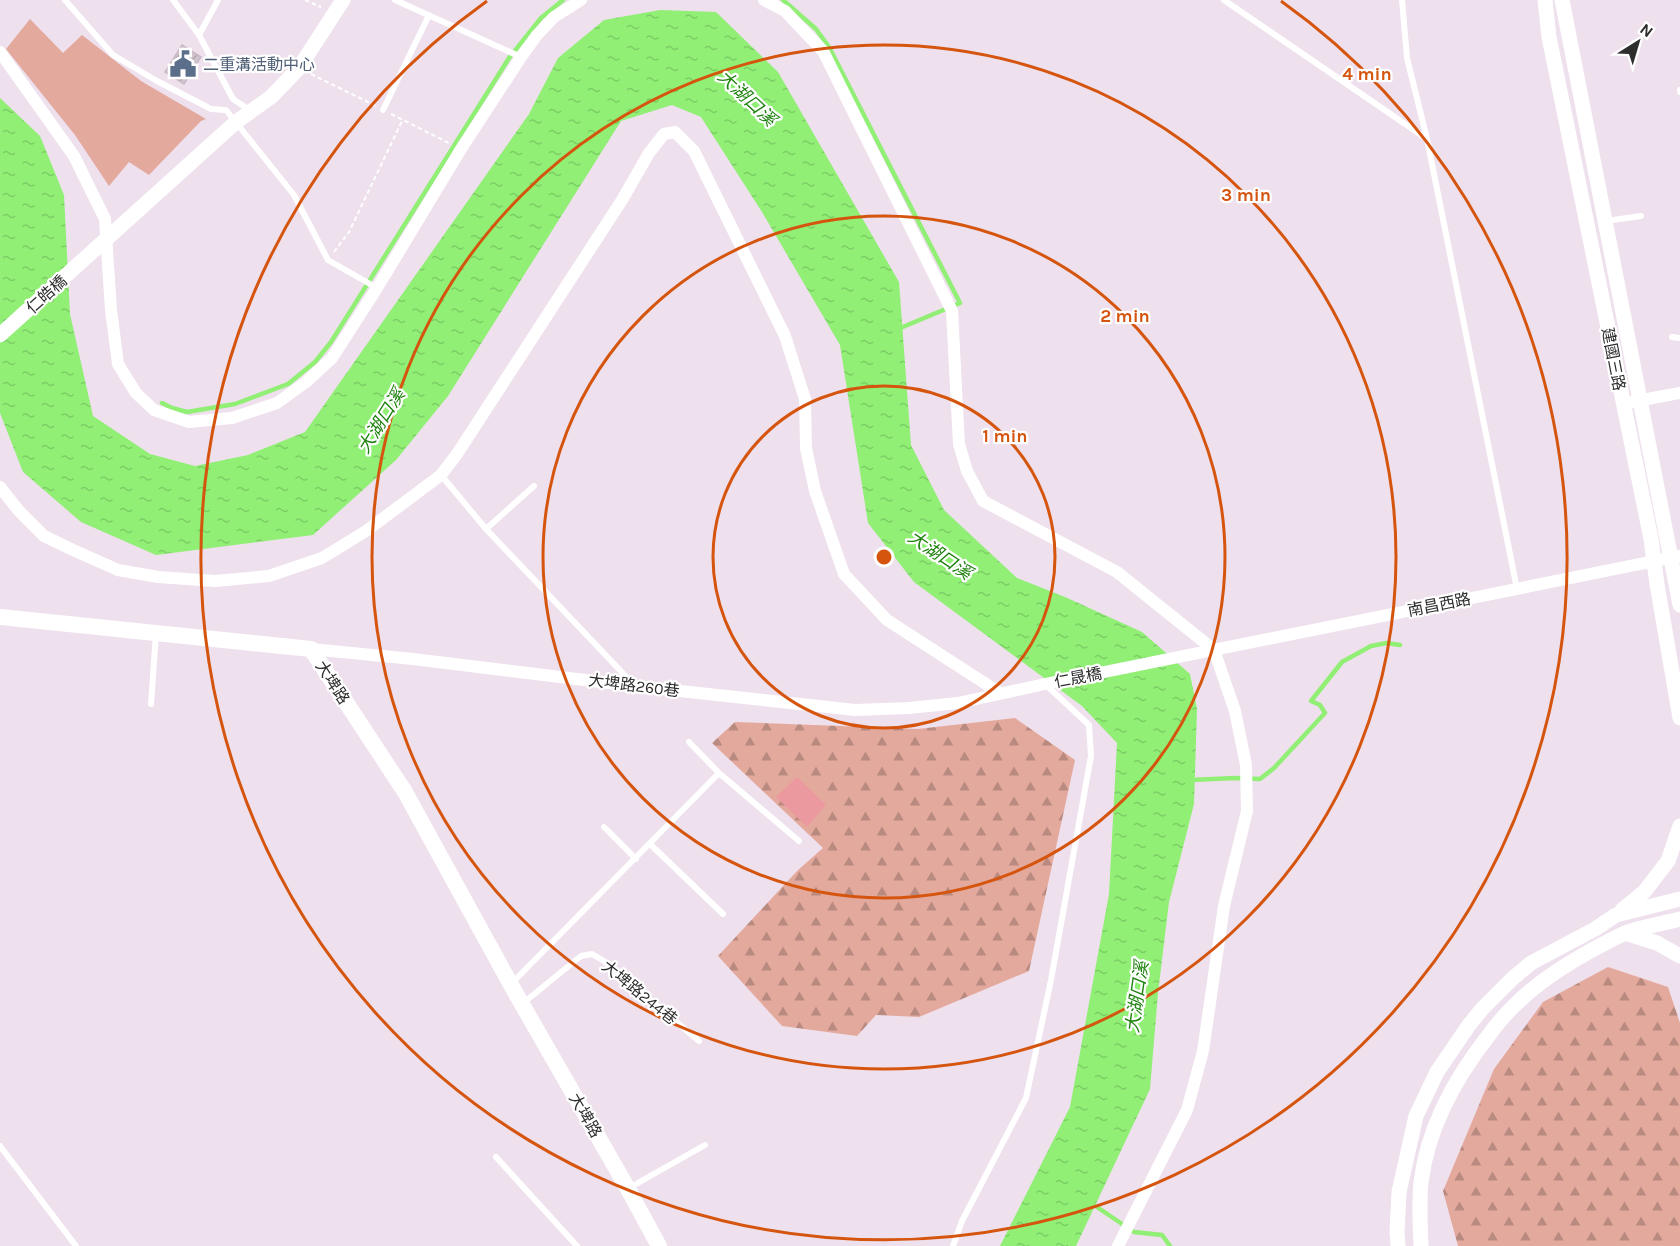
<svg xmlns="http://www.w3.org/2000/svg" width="1680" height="1246" viewBox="0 0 1680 1246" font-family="Karla,'Noto Sans TC',sans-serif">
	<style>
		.forest { fill: url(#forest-firs) }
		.park { fill: #e4a99d }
		.pitch { fill: #eb999e }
		.water { fill: url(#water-ripples) }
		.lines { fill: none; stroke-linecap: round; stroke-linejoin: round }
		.stream { stroke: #90ef74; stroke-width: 4.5 }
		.building { fill: url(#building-hatch); stroke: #cab9c7; stroke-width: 1.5 }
		.path { stroke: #fff; stroke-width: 2; stroke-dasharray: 4.5 3; stroke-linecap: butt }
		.service { stroke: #fff; stroke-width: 6 }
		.minor { stroke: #fff; stroke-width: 12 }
		.tertiary { stroke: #fff; stroke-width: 15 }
		.secondary { stroke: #fff; stroke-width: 16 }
		.ring { fill: none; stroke: #d5550f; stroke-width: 3 }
		.labels { text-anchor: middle; stroke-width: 4.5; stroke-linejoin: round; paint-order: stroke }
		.service-label { font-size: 16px; fill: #4e5e75; stroke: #fff; text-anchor: start }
		.street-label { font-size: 16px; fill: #2d2d2d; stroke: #fff }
		.water-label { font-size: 18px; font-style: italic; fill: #1f830f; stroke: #fff }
		.centre { fill: #d5550f; stroke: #fff; stroke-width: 3 }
		.ring-label { font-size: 18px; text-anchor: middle; font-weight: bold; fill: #d5550f; stroke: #fff; stroke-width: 4.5; stroke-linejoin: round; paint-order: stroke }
	</style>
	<defs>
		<pattern id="forest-firs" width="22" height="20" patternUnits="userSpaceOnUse" patternTransform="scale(1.5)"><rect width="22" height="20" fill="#e4a99d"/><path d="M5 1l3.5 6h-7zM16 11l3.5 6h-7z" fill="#b98a80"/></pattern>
		<pattern id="water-ripples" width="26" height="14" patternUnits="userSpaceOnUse" patternTransform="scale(1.5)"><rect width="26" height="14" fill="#90ef74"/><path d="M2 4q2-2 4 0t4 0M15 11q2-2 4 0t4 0" fill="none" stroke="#7ccd65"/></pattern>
		<pattern id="building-hatch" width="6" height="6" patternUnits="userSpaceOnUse" patternTransform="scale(1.5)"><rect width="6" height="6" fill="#d1c4cf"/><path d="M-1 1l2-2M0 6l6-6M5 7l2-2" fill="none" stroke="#b4a9b2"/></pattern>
	</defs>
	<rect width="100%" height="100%" fill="#eee0ed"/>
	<path class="forest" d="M 1015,718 L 1075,760 L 1029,971 L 919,1017 L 876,1015 L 857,1036 L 782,1026 L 718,956 L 798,870 L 823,848 L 712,743 L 735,722 L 918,729 Z
		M 1608,967 L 1668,987 L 1680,1023 L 1680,1246 L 1458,1246 L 1443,1191 L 1494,1069 L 1543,1002 Z"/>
	<path class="park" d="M 30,19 L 63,53 L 82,35 L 141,81 L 206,119 L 201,121 L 149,175 L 129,162 L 109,186 L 75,135 L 6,49 Z"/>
	<path class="pitch" d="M 797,777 L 826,805 L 807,827 L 776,797 Z"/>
	<path class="water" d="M 660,10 L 716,12 L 778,72 L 899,282 L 911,445 L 944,510 L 1017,578 L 1065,597 L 1142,632 L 1190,674 L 1197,709 L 1194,804 L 1169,902 L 1158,993 L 1150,1089 L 1076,1246 L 1000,1246 L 1070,1107 L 1109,894 L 1117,743 L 1082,706 L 914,582 L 868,523 L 840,345 L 762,212 L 701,117 L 672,105 L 621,121 L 448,396 L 396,460 L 313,535 L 156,555 L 81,522 L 23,472 L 0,413 L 0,98 L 40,136 L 64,195 L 70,314 L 93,416 L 150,454 L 195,466 L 248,455 L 305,432 L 529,114 L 558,58 L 604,20 Z"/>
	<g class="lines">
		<path class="stream" d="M 783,0 L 816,29 L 829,47 L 960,303 L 898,329
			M 162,403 L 172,408 L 187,412 L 235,404 L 288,384 L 315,362 L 331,342 L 509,58 L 541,18 L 563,0
			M 1190,780 L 1235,778 L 1260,779 L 1274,768 L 1325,713 L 1320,705 L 1311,701 L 1342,662 L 1371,646 L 1387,643 L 1400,645
			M 1091,1203 L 1134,1232 L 1162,1235 L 1170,1246"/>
	</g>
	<path class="building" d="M 182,45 L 201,57 L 184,84 L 165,72 Z"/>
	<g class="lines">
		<path class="path" d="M 305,0 L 321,7
			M 311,74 L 376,106
			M 391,114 L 451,144
			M 334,252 L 349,232 L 403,119"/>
		<path class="service" d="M 65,0 L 113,55 L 157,81 L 211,109 L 226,110 L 294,195 L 328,260 L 377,288
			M 173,0 L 199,35 L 233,99 L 251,111
			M 395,0 L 521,57
			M 1224,0 L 1427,139
			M 1402,0 L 1407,58 L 1427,139 L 1517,589
			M 199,35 L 218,0
			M 1680,90 L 1680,92
			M 383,110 L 429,15
			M 1606,221 L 1641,216
			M 1672,337 L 1680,338
			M 441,475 L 486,529 L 634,685
			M 486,529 L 534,486
			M 151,704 L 156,634
			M 689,742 L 719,773
			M 604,827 L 636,859
			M 650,844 L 723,914
			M 511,984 L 719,773 L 799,841
			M 522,1004 L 581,956 L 592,954 L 604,961 L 699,1041
			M 0,1146 L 76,1246
			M 496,1157 L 577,1246
			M 629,1188 L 705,1145
			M 953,1246 L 962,1221 L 1026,1098 L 1051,980 L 1091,756 L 1089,725 L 1045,684"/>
		<path class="minor" d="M 764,0 L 785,11 L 823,51 L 952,311 L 959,444 L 967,471 L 983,501 L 1117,572 L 1214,650 L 1235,711 L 1246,765 L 1247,811 L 1224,906 L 1203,1051 L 1187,1110 L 1118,1246
			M 0,52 L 74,156 L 105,219 L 111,310 L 118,364 L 136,393 L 154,410 L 189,422 L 232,418 L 277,403 L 306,382 L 332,358 L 377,288 L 461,149 L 521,57 L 537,35 L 554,17 L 581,0
			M 1631,402 L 1680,393
			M 0,487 L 19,511 L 44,536 L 73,550 L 118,570 L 158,577 L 215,581 L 269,576 L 322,558 L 366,531 L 441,475 L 457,454 L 622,200 L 649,153 L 664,134 L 675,132 L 694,151 L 785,336 L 805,399 L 806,448 L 815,491 L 844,574 L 887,620 L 1000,693
			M 311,649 L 413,659 L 634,686 L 855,710 L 909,708 L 958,703 L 1045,684 L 1680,556"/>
		<path class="tertiary" d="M 1545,0 L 1549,37 L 1651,539 L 1657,584 L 1680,718
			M 1562,0 L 1680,605
			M 0,335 L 236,122 L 271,97 L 299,68 L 343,0
			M 1622,910 L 1644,892 L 1668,861 L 1680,826
			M 1625,933 L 1657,943 L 1680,956
			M 1398,1246 L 1397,1232 L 1399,1192 L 1416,1116 L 1437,1072 L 1469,1025 L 1482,1009 L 1513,978 L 1531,963 L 1595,929 L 1616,915 L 1680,899
			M 1421,1246 C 1420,1225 1419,1203 1421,1182 C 1428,1126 1455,1078 1489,1035 C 1497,1024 1506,1013 1516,1004 C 1545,975 1586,952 1623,934 C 1639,927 1662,924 1680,919"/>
		<path class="secondary" d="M 0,617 L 311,649 L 405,792 L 511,985 L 628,1189 L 659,1246"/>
	</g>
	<g class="ring">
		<circle cx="884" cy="557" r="171"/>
		<circle cx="884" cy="557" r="341"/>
		<circle cx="884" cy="557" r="512"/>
		<path d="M1281 1A683 683 0 1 1 487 1"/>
	</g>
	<defs>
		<symbol id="civic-bare" viewBox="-9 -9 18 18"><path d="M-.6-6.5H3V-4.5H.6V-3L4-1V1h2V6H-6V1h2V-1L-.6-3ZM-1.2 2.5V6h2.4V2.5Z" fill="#5c6f8a" stroke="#fff" stroke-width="2.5" paint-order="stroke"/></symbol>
	</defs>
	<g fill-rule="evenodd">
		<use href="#civic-bare" x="164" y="45" width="38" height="38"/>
	</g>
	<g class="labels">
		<g class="service-label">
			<text x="203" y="70">二重溝活動中心</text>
		</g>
		<g class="street-label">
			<text transform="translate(46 294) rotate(-42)" y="6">仁皓橋</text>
			<text transform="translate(1614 359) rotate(79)" y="6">建國三路</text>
			<text transform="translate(1439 604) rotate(-11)" y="6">南昌西路</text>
			<text transform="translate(1078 677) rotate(-11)" y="6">仁晟橋</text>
			<text transform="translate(333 682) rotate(57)" y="6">大埤路</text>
			<text transform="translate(634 685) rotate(7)" y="6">大埤路260巷</text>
			<text transform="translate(640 992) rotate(39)" y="6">大埤路244巷</text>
			<text transform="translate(586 1115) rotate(60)" y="6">大埤路</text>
		</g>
		<g class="water-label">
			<text transform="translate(747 98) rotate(43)" y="6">大湖口溪</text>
			<text transform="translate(381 421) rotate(-58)" y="6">大湖口溪</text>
			<text transform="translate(940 555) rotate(34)" y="6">大湖口溪</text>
			<text transform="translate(1137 997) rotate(-82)" y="6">大湖口溪</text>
		</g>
	</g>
	<circle cx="884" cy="557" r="9" class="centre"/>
	<g class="ring-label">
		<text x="1367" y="80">4 min</text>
		<text x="1246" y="201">3 min</text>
		<text x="1125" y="322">2 min</text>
		<text x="1005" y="442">1 min</text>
	</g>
	<g transform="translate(1638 42) rotate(37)" stroke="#ffffff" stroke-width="4.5" paint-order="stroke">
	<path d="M0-4.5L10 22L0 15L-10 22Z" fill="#2d2d2d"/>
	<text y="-9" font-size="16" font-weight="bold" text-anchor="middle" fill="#2d2d2d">N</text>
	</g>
</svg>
